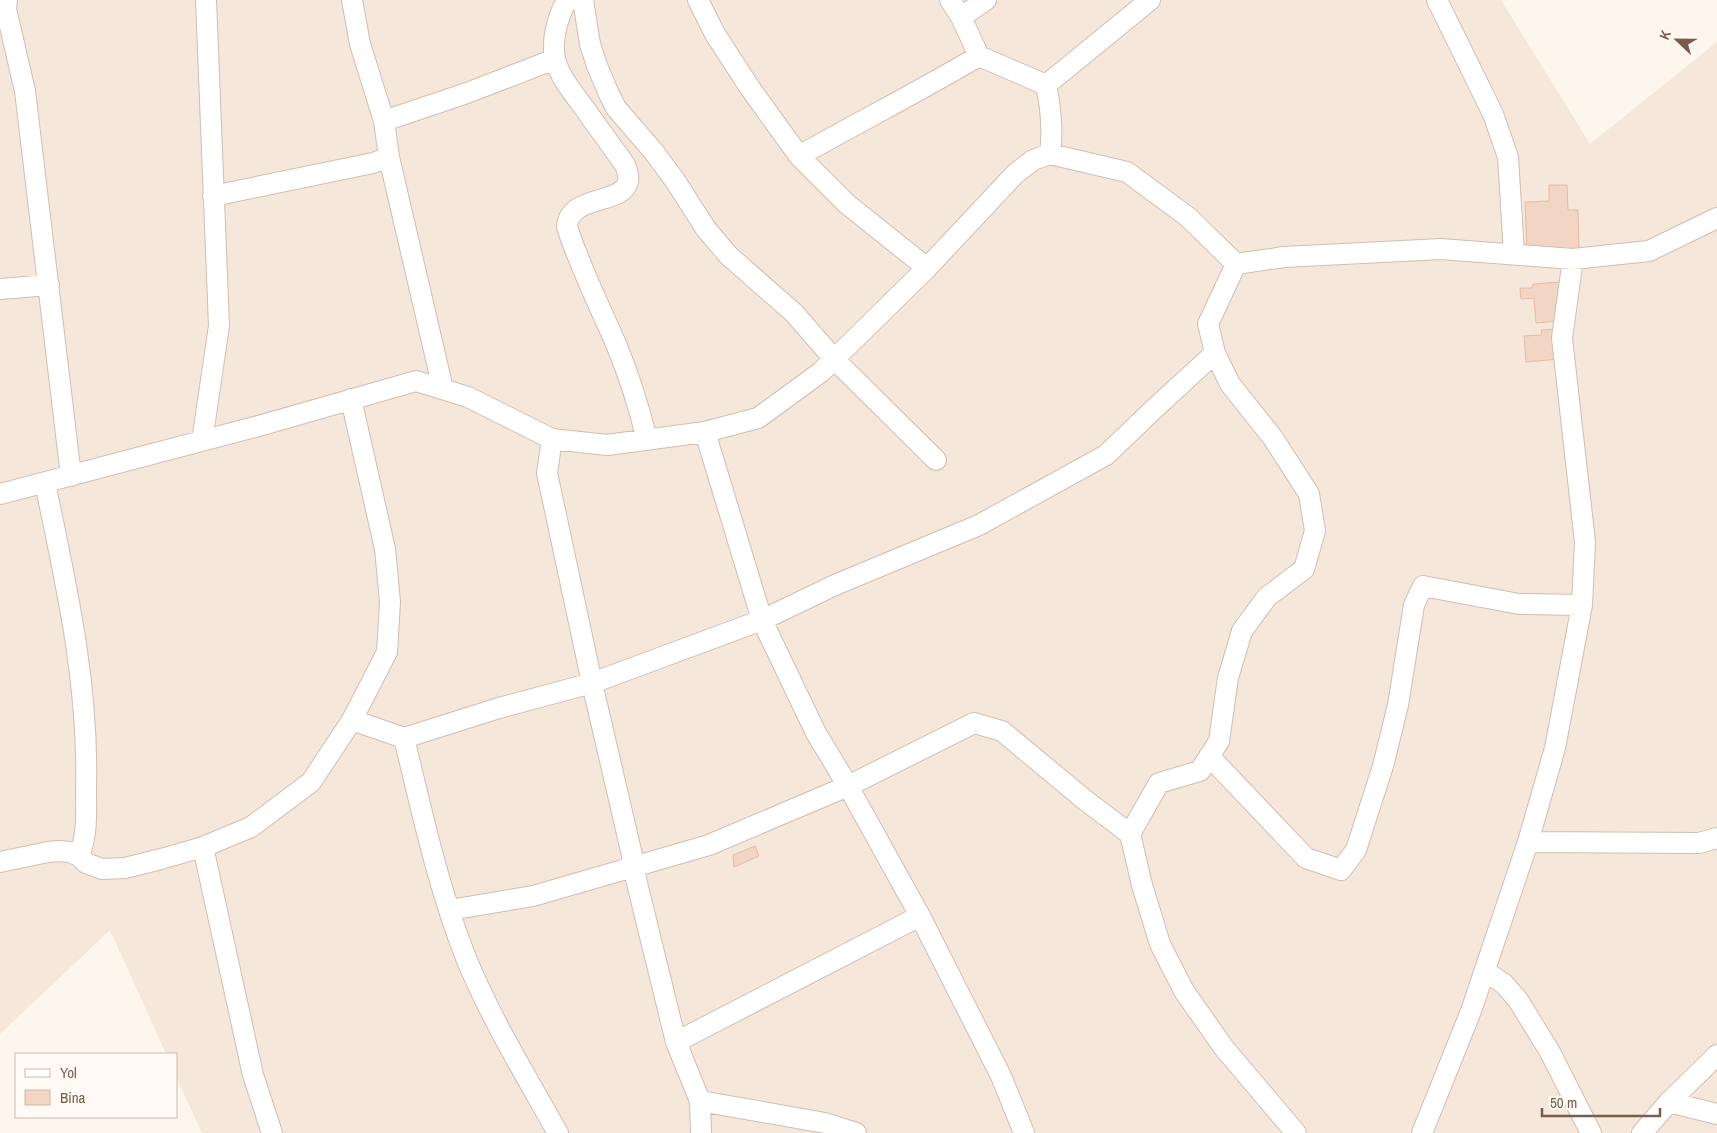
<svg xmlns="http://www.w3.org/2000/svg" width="1717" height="1133" viewBox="0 0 1717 1133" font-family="'Archivo Narrow',sans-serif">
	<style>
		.residential { fill: #f5e8da }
		.building { fill: #f3d5c3; stroke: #e6bba3 }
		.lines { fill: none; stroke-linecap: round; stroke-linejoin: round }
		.minor-casing { stroke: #d1beb0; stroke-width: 22 }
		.minor { stroke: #fff; stroke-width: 20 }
	</style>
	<rect width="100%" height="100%" fill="#fdf6ec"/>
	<path class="residential" d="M 0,0 L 1501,0 L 1590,144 L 1717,42 L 1717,1133 L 202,1133 L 176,1077 L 176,1054 L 166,1054 L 110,930 L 0,1034 Z"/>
	<path class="building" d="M 1549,185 L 1567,185 L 1568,210 L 1578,210 L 1579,249 L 1527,251 L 1525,202 L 1549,201 Z
		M 1560,282 L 1559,321 L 1536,323 L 1534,298 L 1521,299 L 1520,288 L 1532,288 L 1533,284 Z
		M 1558,329 L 1561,359 L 1526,362 L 1524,336 L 1542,335 L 1541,330 Z
		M 755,846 L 759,856 L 734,867 L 733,855 Z"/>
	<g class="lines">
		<defs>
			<path id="minor" d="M 7,0 L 6,9 L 25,91 L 71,476
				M 352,0 L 360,44 L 384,121 L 389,157 L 443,389
				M 567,0 C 558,16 551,40 555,59 C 560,78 574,94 585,109 C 598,128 612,146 625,165 C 627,170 629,176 628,181 C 624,205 569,194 567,227 C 580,267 599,305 616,344 C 629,375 639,407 647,440
				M 583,0 L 590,44 L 597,66 L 609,94 L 616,108 L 654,152 L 676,182 L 706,229 L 729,256 L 794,313 L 834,359 L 936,460
				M 698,0 L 715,34 L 750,88 L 799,156 L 847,204 L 927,268
				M 1437,0 L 1493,114 L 1508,157 L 1514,254
				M 961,17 L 986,0
				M 1046,85 L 1150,0
				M 384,121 L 467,93 L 555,59
				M 1050,154 L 1127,172 L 1188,217 L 1236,264 L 1208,324 L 1215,353 L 1230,384 L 1273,438 L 1309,494 L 1315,531 L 1304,569 L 1267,597 L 1242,631 L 1228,678 L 1219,741 L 1200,771 L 1159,783 L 1130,834
				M 799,156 C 859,122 920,91 979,56
				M 213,196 L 373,163 L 389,157
				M 1236,264 L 1284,257 L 1441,249 L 1573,259 L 1649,251 L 1717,218
				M 0,289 L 49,285
				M 705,432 L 762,620 L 816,733 L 848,786 L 920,916 L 1001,1076 L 1024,1133
				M 552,439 L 547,473 L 592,683 L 632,855 L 633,867 L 676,1042 L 700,1101 L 701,1133
				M 202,441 L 219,326 L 206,0
				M 45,483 C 66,584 89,684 86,788 C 86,811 88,834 79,856
				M 0,494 L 255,427 L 416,381 L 468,397 L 552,439 L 607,445 L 705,432 L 758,418 L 821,372 L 927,268 L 1015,174 L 1033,160 L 1050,154 C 1053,131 1051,108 1046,85 L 979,56 L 961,17 L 950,0
				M 352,720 L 404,738 L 499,708 L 592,683 L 762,620 L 835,585 L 979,525 L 1106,455 L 1154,409 L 1215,353
				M 404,738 C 422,812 438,887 466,958 C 491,1019 526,1076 558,1133
				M 1209,756 L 1306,858 L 1341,870 L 1356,850 L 1383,766 L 1398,705 L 1414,605 L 1423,586 L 1519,604 L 1582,605
				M 1528,842 L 1699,843 L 1717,838
				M 203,847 L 253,1075 L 272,1133
				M 0,862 L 48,852 L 59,851 L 70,852 L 79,856 L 86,863 L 102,869 L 125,868 L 161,859 L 203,847 L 251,827 L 311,782 L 352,720 L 387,652 L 390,602 L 385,549 L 351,399
				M 450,910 L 533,896 L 709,845 L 848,786 L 974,723 L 1002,731 L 1085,800 L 1130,834 L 1142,885 L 1160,944 L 1184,991 L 1224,1048 L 1296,1133
				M 1485,971 L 1504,984 L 1518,1000 L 1550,1052 L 1591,1133
				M 676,1042 L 920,916
				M 700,1101 L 825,1123 L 856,1133
				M 1669,1102 L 1717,1114
				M 1422,1133 L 1471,1011 L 1528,842 L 1555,748 L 1582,605 L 1585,542 L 1562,338 L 1573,259
				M 1642,1133 L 1669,1102 L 1717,1055"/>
		</defs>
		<use href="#minor" class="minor-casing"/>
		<use href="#minor" class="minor"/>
	</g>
	<rect x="15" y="1053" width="162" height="65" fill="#fffaf3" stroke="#cabbb1"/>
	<rect x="25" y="1069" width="25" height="8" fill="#ffffff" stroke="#cabbb1"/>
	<text x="60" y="1078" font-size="15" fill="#7a5c4d">Yol</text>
	<rect x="25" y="1090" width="25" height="15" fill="#f3d5c3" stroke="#cabbb1"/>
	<text x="60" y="1103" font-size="15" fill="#7a5c4d">Bina</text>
	<g transform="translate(1677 40) rotate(292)" stroke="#fffaf3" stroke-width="4" paint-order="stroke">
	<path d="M0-4L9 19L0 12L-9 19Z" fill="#7a5c4d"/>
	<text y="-8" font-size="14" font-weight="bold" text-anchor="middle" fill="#7a5c4d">K</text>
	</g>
	<path d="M1542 1108v8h118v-8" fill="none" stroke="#7a5c4d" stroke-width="2.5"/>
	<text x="1550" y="1108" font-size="15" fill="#7a5c4d" stroke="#fffaf3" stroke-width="4" paint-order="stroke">50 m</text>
</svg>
